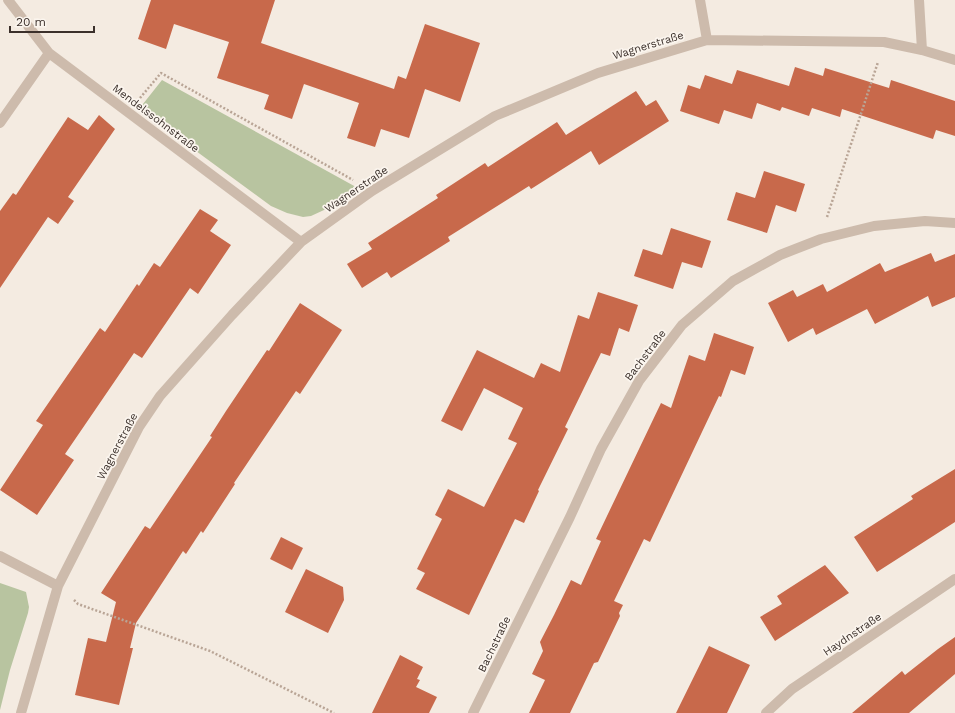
<svg xmlns="http://www.w3.org/2000/svg" width="955" height="713" viewBox="0 0 955 713" font-family="'Work Sans',sans-serif">
	<style>
		.green { fill: #b8c4a0 }
		.building { fill: #c8694b }
		.lines { fill: none; stroke-linecap: round; stroke-linejoin: round }
		.path { stroke: #b9a596; stroke-width: 2.5; stroke-dasharray: 2 2; stroke-linecap: butt }
		.minor { stroke: #cdbbac; stroke-width: 10 }
		.labels { text-anchor: middle; stroke-width: 3.5; stroke-linejoin: round; paint-order: stroke }
		.street-label { font-size: 11px; fill: #3b302b; stroke: #fbf5ee }
	</style>
	<rect width="100%" height="100%" fill="#f4ebe1"/>
	<path class="green" d="M 162,80 L 356,187 L 324,210 L 311,216 L 303,217 L 287,213 L 271,206 L 166,129 L 139,109 Z
		M 0,583 L 26,592 L 29,607 L 28,613 L 10,670 L 0,710 Z"/>
	<path class="building" d="M 151,0 L 275,0 L 261,43 L 394,89 L 398,76 L 406,79 L 425,24 L 480,43 L 460,102 L 425,89 L 409,138 L 381,129 L 375,147 L 347,138 L 359,103 L 304,84 L 292,119 L 264,109 L 269,95 L 217,78 L 229,42 L 174,24 L 166,49 L 138,39 Z
		M 795,67 L 823,76 L 825,68 L 889,88 L 891,80 L 955,101 L 955,136 L 936,130 L 933,139 L 842,109 L 840,117 L 812,108 L 809,116 L 782,107 L 780,111 L 757,103 L 752,119 L 724,110 L 719,124 L 680,111 L 688,85 L 700,89 L 705,75 L 732,84 L 737,70 L 789,86 Z
		M 636,91 L 646,106 L 656,100 L 669,121 L 599,165 L 591,151 L 531,189 L 529,186 L 448,237 L 450,241 L 391,278 L 387,272 L 362,288 L 347,264 L 372,249 L 368,243 L 438,198 L 436,195 L 485,163 L 488,167 L 557,122 L 566,135 Z
		M 99,115 L 115,129 L 68,197 L 74,201 L 58,224 L 48,217 L 0,288 L 0,211 L 13,193 L 16,195 L 68,117 L 88,130 Z
		M 764,171 L 805,184 L 796,212 L 776,205 L 767,233 L 727,220 L 736,192 L 755,198 Z
		M 200,209 L 218,220 L 210,231 L 231,245 L 198,294 L 190,288 L 142,358 L 134,353 L 65,454 L 74,460 L 37,515 L 0,490 L 43,425 L 36,421 L 100,328 L 105,332 L 137,284 L 139,286 L 154,263 L 160,267 Z
		M 671,228 L 711,241 L 702,268 L 682,262 L 673,289 L 634,276 L 643,249 L 662,255 Z
		M 931,253 L 935,262 L 955,254 L 955,297 L 932,307 L 928,296 L 875,324 L 867,309 L 816,335 L 813,328 L 788,342 L 768,303 L 793,290 L 797,297 L 823,284 L 827,292 L 880,263 L 885,272 Z
		M 598,292 L 638,305 L 629,332 L 619,328 L 610,356 L 601,353 L 565,427 L 568,429 L 538,490 L 539,491 L 524,523 L 515,519 L 469,615 L 416,589 L 425,573 L 417,569 L 442,519 L 435,515 L 448,489 L 484,507 L 517,443 L 508,439 L 523,408 L 484,388 L 462,431 L 441,421 L 477,350 L 534,378 L 541,363 L 560,372 L 578,315 L 589,319 Z
		M 300,303 L 342,330 L 300,394 L 296,391 L 234,483 L 235,484 L 203,533 L 201,531 L 186,554 L 183,551 L 136,623 L 130,648 L 133,648 L 119,705 L 75,695 L 88,638 L 106,642 L 116,602 L 101,593 L 145,526 L 150,529 L 212,437 L 210,436 L 226,411 L 267,350 L 269,351 Z
		M 714,333 L 754,347 L 745,375 L 731,370 L 721,397 L 719,396 L 650,542 L 644,539 L 614,601 L 623,605 L 619,613 L 620,616 L 598,662 L 594,663 L 570,713 L 529,713 L 545,680 L 532,674 L 543,651 L 540,642 L 554,615 L 571,580 L 581,585 L 601,541 L 596,539 L 661,403 L 671,408 L 689,355 L 705,361 Z
		M 955,469 L 955,522 L 877,572 L 854,537 L 913,499 L 911,496 Z
		M 281,537 L 303,548 L 292,570 L 270,559 Z
		M 825,565 L 849,593 L 775,641 L 760,617 L 782,604 L 777,596 Z
		M 306,569 L 343,587 L 344,600 L 328,633 L 285,612 Z
		M 955,637 L 955,674 L 909,713 L 852,713 L 902,671 L 905,675 L 938,649 Z
		M 709,646 L 750,665 L 727,713 L 676,713 Z
		M 400,655 L 423,667 L 417,679 L 420,680 L 416,687 L 437,697 L 429,713 L 372,713 Z"/>
	<g class="lines">
		<path class="path" d="M 140,98 L 161,73 L 353,180
			M 827,217 L 878,62
			M 74,600 L 78,604 L 210,651 L 334,713"/>
		<path class="minor" d="M 8,0 L 49,53 L 301,242
			M 700,0 L 707,40
			M 919,0 L 922,50
			M 0,123 L 49,53
			M 0,556 L 58,586
			M 21,713 L 58,586 L 139,427 L 160,396 L 232,315 L 301,242 L 372,191 L 495,116 L 598,73 L 707,40 L 884,42 L 922,50 L 955,60
			M 473,713 L 570,517 L 601,449 L 639,381 L 682,325 L 733,281 L 780,255 L 821,239 L 874,226 L 925,221 L 955,223
			M 766,713 L 792,689 L 955,579"/>
	</g>
	<g class="labels">
		<g class="street-label">
			<text transform="translate(648 45) rotate(-17)" y="4">Wagnerstraße</text>
			<text transform="translate(156 118) rotate(37)" y="4">Mendelssohnstraße</text>
			<text transform="translate(356 189) rotate(-34)" y="4">Wagnerstraße</text>
			<text transform="translate(645 355) rotate(-53)" y="4">Bachstraße</text>
			<text transform="translate(117 446) rotate(-62)" y="4">Wagnerstraße</text>
			<text transform="translate(852 634) rotate(-34)" y="4">Haydnstraße</text>
			<text transform="translate(494 644) rotate(-64)" y="4">Bachstraße</text>
		</g>
	</g>
	<path d="M10 26v6h84v-6" fill="none" stroke="#3b302b" stroke-width="2"/>
	<text x="16" y="26" font-size="12" fill="#3b302b" stroke="#fbf5ee" stroke-width="3" paint-order="stroke">20 m</text>
</svg>
